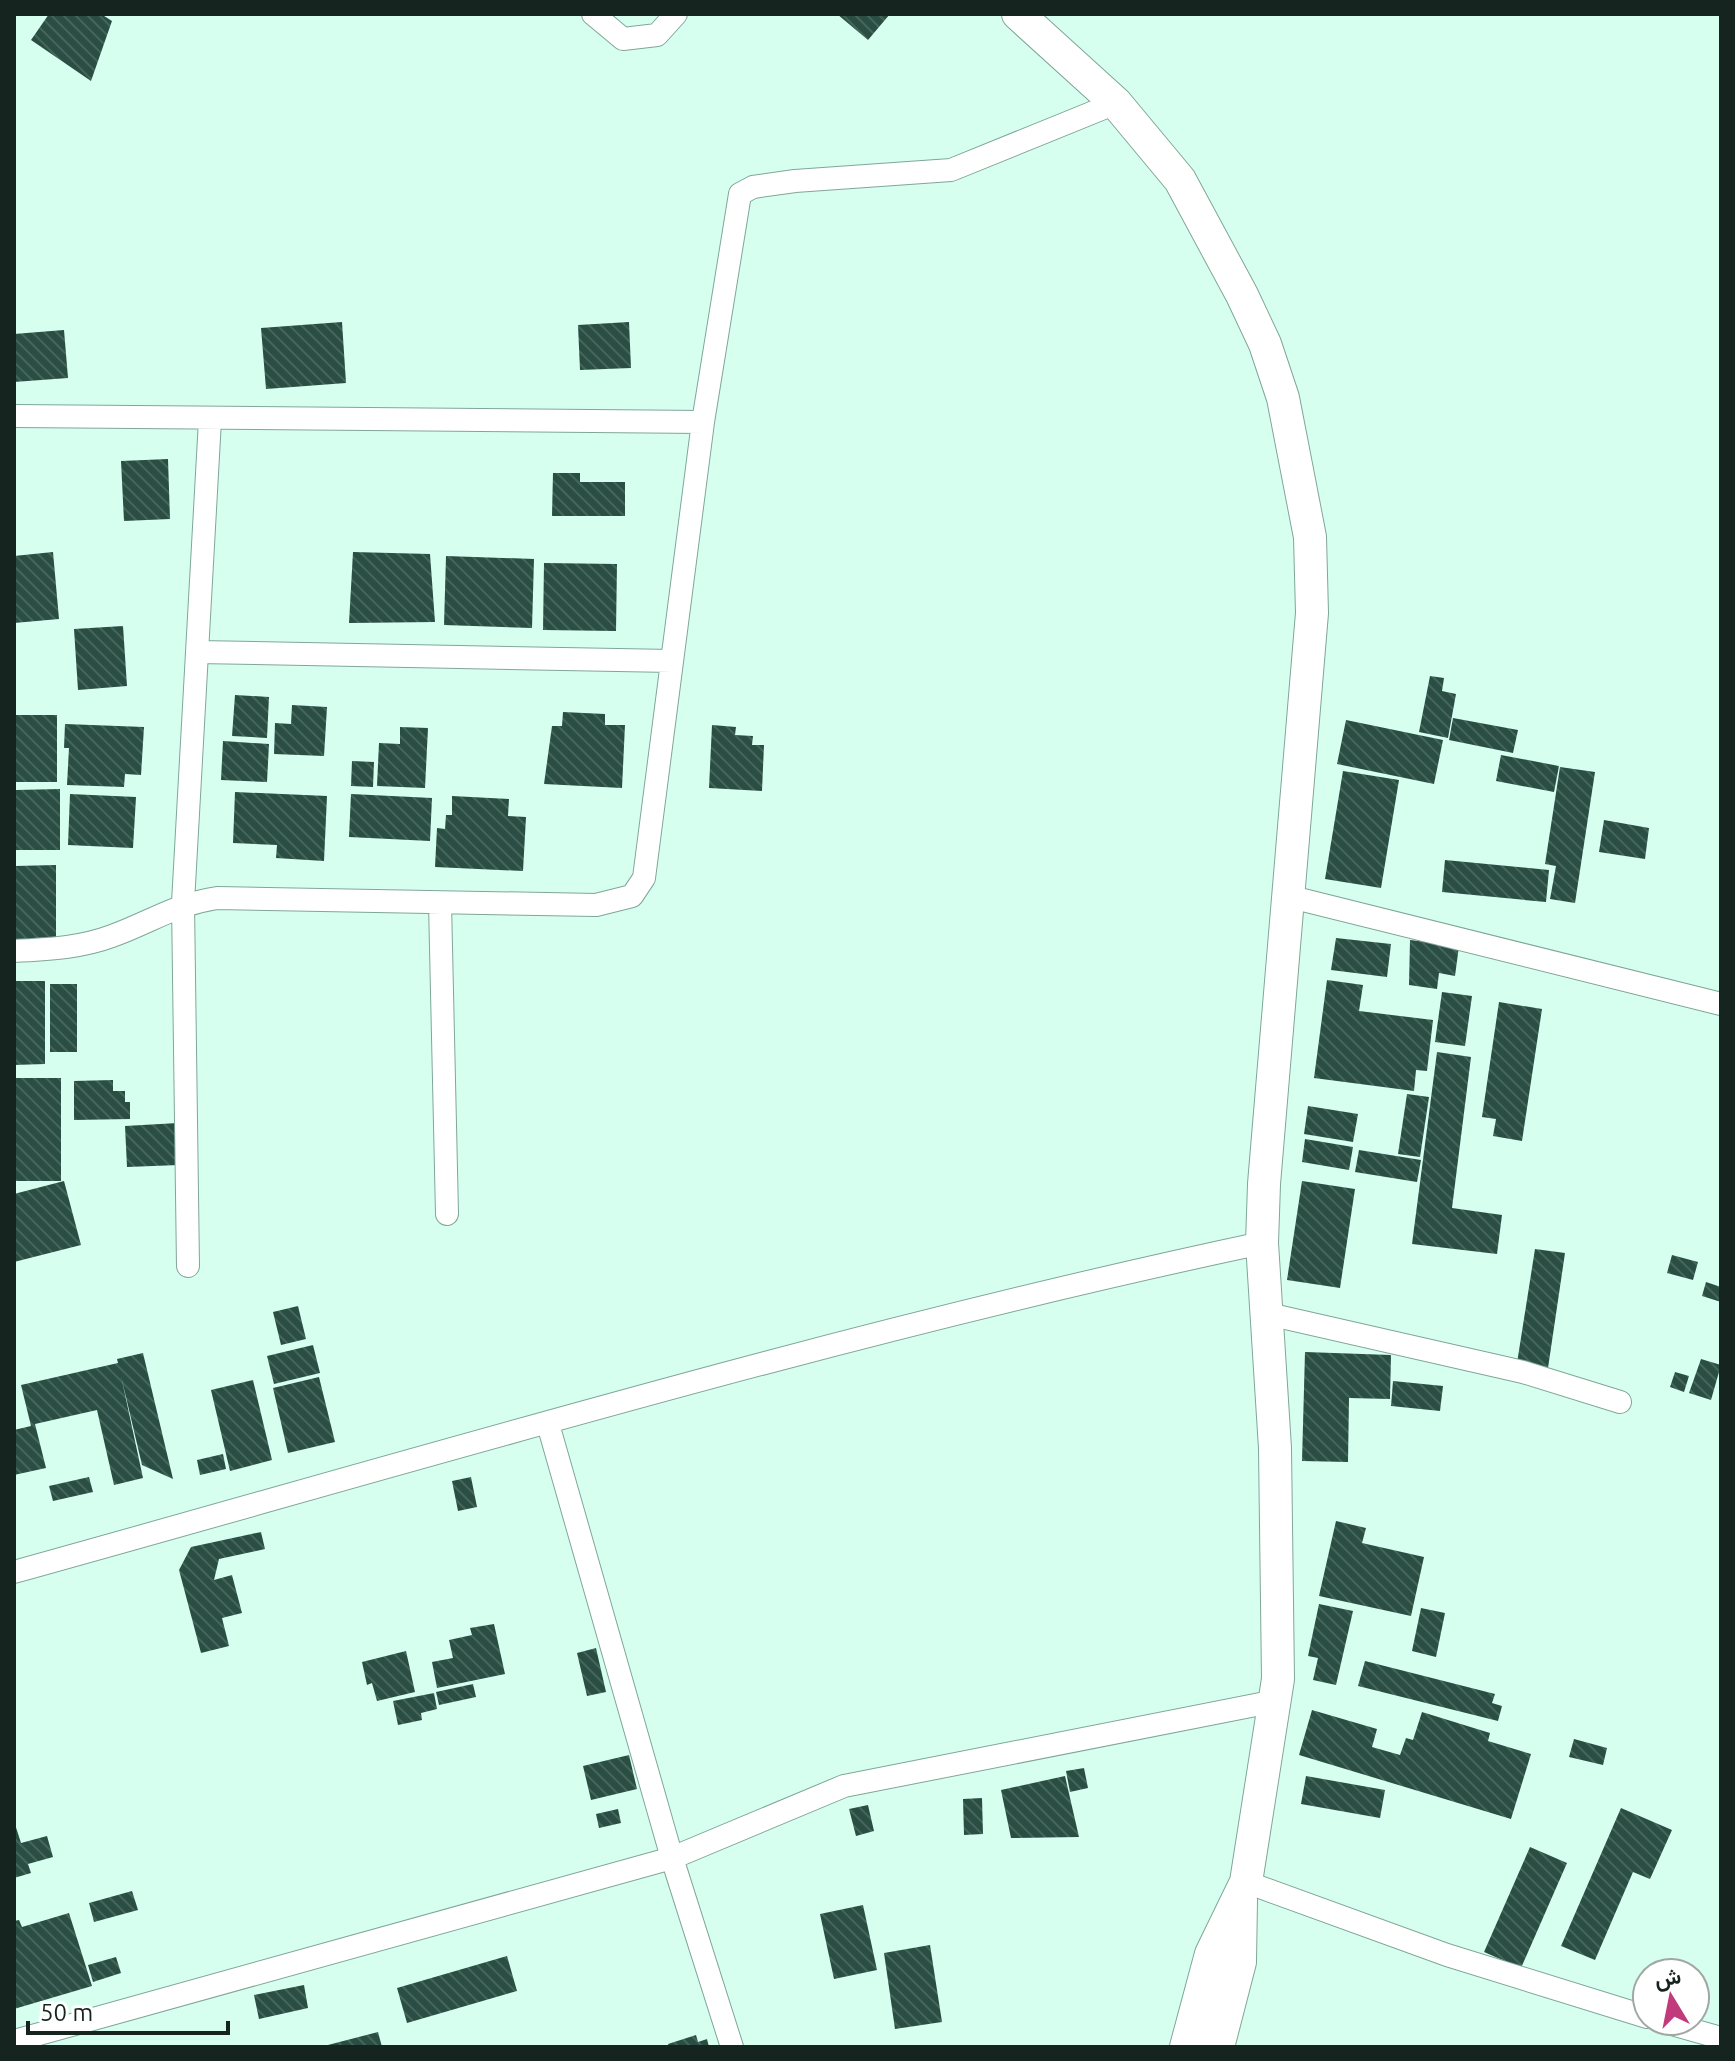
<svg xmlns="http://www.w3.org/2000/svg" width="1735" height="2061" viewBox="0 0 1735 2061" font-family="Ubuntu,Vazirmatn,sans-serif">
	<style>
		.building { fill: url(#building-back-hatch) }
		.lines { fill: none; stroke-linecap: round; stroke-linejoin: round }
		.street-casing { stroke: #80a699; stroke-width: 24 }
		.secondary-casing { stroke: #80a699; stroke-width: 34 }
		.street { stroke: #fff; stroke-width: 22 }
		.secondary { stroke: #fff; stroke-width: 32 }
	</style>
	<defs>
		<pattern id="building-back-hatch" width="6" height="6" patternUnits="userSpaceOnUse" patternTransform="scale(2)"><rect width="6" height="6" fill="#2a4e43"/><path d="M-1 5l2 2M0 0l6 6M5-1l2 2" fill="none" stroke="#47645b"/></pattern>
	</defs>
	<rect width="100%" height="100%" fill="#d6fff0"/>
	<path class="building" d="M 49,14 L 101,14 L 112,21 L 91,81 L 31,40 Z
		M 837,14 L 890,14 L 868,40 Z
		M 342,322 L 346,383 L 266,389 L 261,328 Z
		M 629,322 L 631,368 L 580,370 L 578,325 Z
		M 64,330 L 68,378 L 14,382 L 14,334 Z
		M 168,459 L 170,519 L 124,521 L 121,461 Z
		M 553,473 L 580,473 L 580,482 L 625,482 L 625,516 L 552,516 Z
		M 53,552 L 59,619 L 14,623 L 14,556 Z
		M 353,552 L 430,554 L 435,622 L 349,623 Z
		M 446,556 L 534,559 L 532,628 L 444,625 Z
		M 544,563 L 617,564 L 616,631 L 543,630 Z
		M 123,626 L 127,686 L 78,690 L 74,629 Z
		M 1430,676 L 1444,678 L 1442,691 L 1456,694 L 1448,738 L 1419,732 Z
		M 235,695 L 269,697 L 267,738 L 232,736 Z
		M 292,705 L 327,707 L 324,756 L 274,754 L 275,723 L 291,724 Z
		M 563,712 L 605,714 L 605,725 L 625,725 L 622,788 L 544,784 L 552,726 L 562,726 Z
		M 14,715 L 57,715 L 57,782 L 14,782 Z
		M 1453,718 L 1518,730 L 1513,753 L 1449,740 Z
		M 1346,720 L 1443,740 L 1434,784 L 1337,764 Z
		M 65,724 L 144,727 L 141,775 L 125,774 L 124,787 L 67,785 L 69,748 L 64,748 Z
		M 712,725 L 736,727 L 735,735 L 753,736 L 752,745 L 764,745 L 762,791 L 709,788 Z
		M 400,727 L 428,728 L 425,788 L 377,786 L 379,743 L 400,744 Z
		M 223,741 L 269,744 L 267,782 L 221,780 Z
		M 1501,755 L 1559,766 L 1554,792 L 1496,781 Z
		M 352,761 L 374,762 L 373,787 L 351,786 Z
		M 1560,767 L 1595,772 L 1575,903 L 1550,899 L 1556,866 L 1545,864 Z
		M 1343,771 L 1399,780 L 1381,888 L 1325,879 Z
		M 60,789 L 60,850 L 14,850 L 16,790 Z
		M 235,792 L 327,796 L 324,861 L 276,858 L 277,845 L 233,843 Z
		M 70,794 L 136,797 L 133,848 L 68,845 Z
		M 351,794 L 432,798 L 430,841 L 349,837 Z
		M 452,796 L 509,799 L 508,816 L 526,817 L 523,871 L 435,867 L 437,828 L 445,829 L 446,815 L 452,815 Z
		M 1604,820 L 1649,828 L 1645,859 L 1599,852 Z
		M 1445,860 L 1549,870 L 1546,902 L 1442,892 Z
		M 56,865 L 56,939 L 14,939 L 15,866 Z
		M 1336,938 L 1391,944 L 1387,977 L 1331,970 Z
		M 1410,940 L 1459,946 L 1455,976 L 1439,973 L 1437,989 L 1409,985 Z
		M 1327,980 L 1363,985 L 1359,1011 L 1433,1020 L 1427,1071 L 1416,1070 L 1414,1091 L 1314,1078 Z
		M 14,981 L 45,981 L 45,1064 L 14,1065 Z
		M 50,984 L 77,984 L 77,1052 L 50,1052 Z
		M 1442,992 L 1472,996 L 1465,1046 L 1435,1042 Z
		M 1499,1002 L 1542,1009 L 1522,1141 L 1493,1136 L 1496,1119 L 1482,1117 Z
		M 1437,1052 L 1471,1057 L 1452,1208 L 1502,1215 L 1497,1254 L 1412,1244 Z
		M 14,1078 L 61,1078 L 61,1181 L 14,1181 Z
		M 113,1080 L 113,1091 L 125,1091 L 125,1102 L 130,1102 L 130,1119 L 74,1120 L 74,1081 Z
		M 1407,1094 L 1429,1097 L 1420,1157 L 1398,1154 Z
		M 1308,1106 L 1358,1114 L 1353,1142 L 1304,1134 Z
		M 178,1123 L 179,1165 L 127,1167 L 125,1126 Z
		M 1305,1139 L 1353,1147 L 1349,1170 L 1302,1162 Z
		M 1359,1150 L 1421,1160 L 1417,1182 L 1355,1172 Z
		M 64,1181 L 81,1245 L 14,1262 L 14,1194 Z
		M 1302,1181 L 1355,1189 L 1340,1288 L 1287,1280 Z
		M 1535,1249 L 1565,1253 L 1548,1368 L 1517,1363 Z
		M 1672,1255 L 1698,1262 L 1693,1280 L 1667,1273 Z
		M 1706,1282 L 1721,1287 L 1721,1302 L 1702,1296 Z
		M 298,1306 L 306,1339 L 281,1345 L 273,1312 Z
		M 313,1345 L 320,1373 L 274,1384 L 267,1356 Z
		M 1305,1352 L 1391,1355 L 1390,1399 L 1349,1398 L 1348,1462 L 1302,1461 Z
		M 143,1353 L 173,1479 L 142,1465 L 121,1376 L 143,1478 L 114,1485 L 97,1410 L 35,1424 L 46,1468 L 14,1475 L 14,1430 L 31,1426 L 21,1385 L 118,1363 L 117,1359 Z
		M 1701,1359 L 1721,1365 L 1711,1400 L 1689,1393 Z
		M 1675,1372 L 1689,1376 L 1684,1392 L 1670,1387 Z
		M 319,1377 L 335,1442 L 288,1453 L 273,1388 Z
		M 253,1380 L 272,1460 L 230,1471 L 211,1390 Z
		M 1393,1381 L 1443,1386 L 1440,1411 L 1391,1406 Z
		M 223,1454 L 226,1469 L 200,1475 L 197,1460 Z
		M 89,1477 L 93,1492 L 53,1501 L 49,1486 Z
		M 471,1477 L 477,1507 L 458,1511 L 452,1481 Z
		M 1336,1521 L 1366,1528 L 1362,1543 L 1424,1557 L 1411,1616 L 1319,1596 Z
		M 261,1532 L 265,1549 L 219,1559 L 214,1580 L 232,1575 L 242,1613 L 222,1618 L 229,1646 L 201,1653 L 179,1570 L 191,1547 Z
		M 1319,1604 L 1353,1611 L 1336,1685 L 1313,1680 L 1318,1658 L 1308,1656 Z
		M 1421,1608 L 1445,1613 L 1436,1657 L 1412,1651 Z
		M 494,1624 L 505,1674 L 437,1688 L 432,1662 L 453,1658 L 449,1640 L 472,1635 L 470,1628 Z
		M 596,1648 L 606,1692 L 587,1696 L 577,1653 Z
		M 406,1651 L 415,1692 L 377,1701 L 372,1683 L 367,1685 L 362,1662 Z
		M 1365,1661 L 1495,1694 L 1492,1703 L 1502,1706 L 1498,1721 L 1358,1686 Z
		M 473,1684 L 476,1697 L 439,1705 L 436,1692 Z
		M 434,1693 L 437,1709 L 421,1713 L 422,1720 L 398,1725 L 393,1701 Z
		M 1312,1710 L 1377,1729 L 1372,1747 L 1400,1755 L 1406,1738 L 1413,1740 L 1422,1712 L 1490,1733 L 1488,1741 L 1531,1754 L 1511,1819 L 1299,1755 Z
		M 1574,1739 L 1607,1748 L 1603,1765 L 1569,1757 Z
		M 629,1755 L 637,1789 L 591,1800 L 583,1766 Z
		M 1084,1768 L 1088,1788 L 1070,1792 L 1066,1771 Z
		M 1065,1776 L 1079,1837 L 1011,1838 L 1001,1790 Z
		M 1306,1776 L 1385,1790 L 1380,1818 L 1301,1804 Z
		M 982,1798 L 983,1834 L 964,1835 L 963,1799 Z
		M 868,1805 L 874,1831 L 856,1836 L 849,1809 Z
		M 1621,1808 L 1672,1830 L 1650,1879 L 1633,1872 L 1595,1960 L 1561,1946 Z
		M 618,1809 L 621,1823 L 599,1828 L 596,1814 Z
		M 14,1821 L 21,1843 L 47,1836 L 53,1857 L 28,1864 L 31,1873 L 14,1878 Z
		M 1530,1847 L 1567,1863 L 1521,1968 L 1484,1952 Z
		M 132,1891 L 138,1910 L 94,1922 L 89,1903 Z
		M 863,1905 L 877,1970 L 834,1979 L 820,1914 Z
		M 69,1913 L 92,1986 L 14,2009 L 14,1921 L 19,1920 L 22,1927 Z
		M 930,1945 L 942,2022 L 895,2029 L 884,1953 Z
		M 507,1956 L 517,1991 L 407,2023 L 397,1988 Z
		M 116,1957 L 121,1973 L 93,1982 L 88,1965 Z
		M 304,1985 L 308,2008 L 259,2019 L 254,1995 Z
		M 378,2032 L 382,2047 L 325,2047 L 324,2046 Z
		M 696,2035 L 698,2042 L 707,2039 L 709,2047 L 669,2047 L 668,2044 Z"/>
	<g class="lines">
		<defs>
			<path id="street" d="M 593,14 L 623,39 L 657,35 L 676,14
				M 14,416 L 703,422
				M 197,652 L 672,661
				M 1287,896 L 1721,1004
				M 440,903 L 447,1214
				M 14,951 C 48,949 80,948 112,936 C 151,922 173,905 217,898 L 596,905 L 632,896 L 644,878 L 703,422 L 740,194 L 753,187 L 795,181 L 951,170 L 1116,103
				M 188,1266 L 183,903 L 210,420
				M 1268,1314 L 1523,1372 L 1620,1402
				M 548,1424 L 672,1858 L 732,2047
				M 14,1572 C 428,1457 842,1332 1262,1243
				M 1246,1882 L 1447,1955 L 1647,2017
				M 1661,2021 L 1721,2038
				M 14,2041 L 672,1858 L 844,1786 L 1276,1701"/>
			<path id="secondary" d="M 1018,14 L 1116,103 L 1180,180 L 1242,295 L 1265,344 L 1283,398 L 1310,537 L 1312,613 L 1264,1184 L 1262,1243 L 1275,1448 L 1278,1679 L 1246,1882 L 1211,1954 L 1186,2047
				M 1218,2047 L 1240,1962 L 1241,1900"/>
		</defs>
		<use href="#street" class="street-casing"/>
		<use href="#secondary" class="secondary-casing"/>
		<use href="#street" class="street"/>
		<use href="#secondary" class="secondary"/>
	</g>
	<rect width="1735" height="2061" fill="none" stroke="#15241f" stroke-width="32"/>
	<g transform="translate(1671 1997) rotate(350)"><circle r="38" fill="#ffffff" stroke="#a1a7a5" stroke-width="2"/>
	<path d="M0-6L14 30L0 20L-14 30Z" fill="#c13a7b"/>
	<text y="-12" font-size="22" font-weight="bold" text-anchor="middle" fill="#15241f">ش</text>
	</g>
	<path d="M28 2021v12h200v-12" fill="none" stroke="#15241f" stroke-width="4"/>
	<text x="40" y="2021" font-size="24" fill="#15241f" stroke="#ffffff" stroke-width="6" paint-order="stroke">50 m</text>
</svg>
